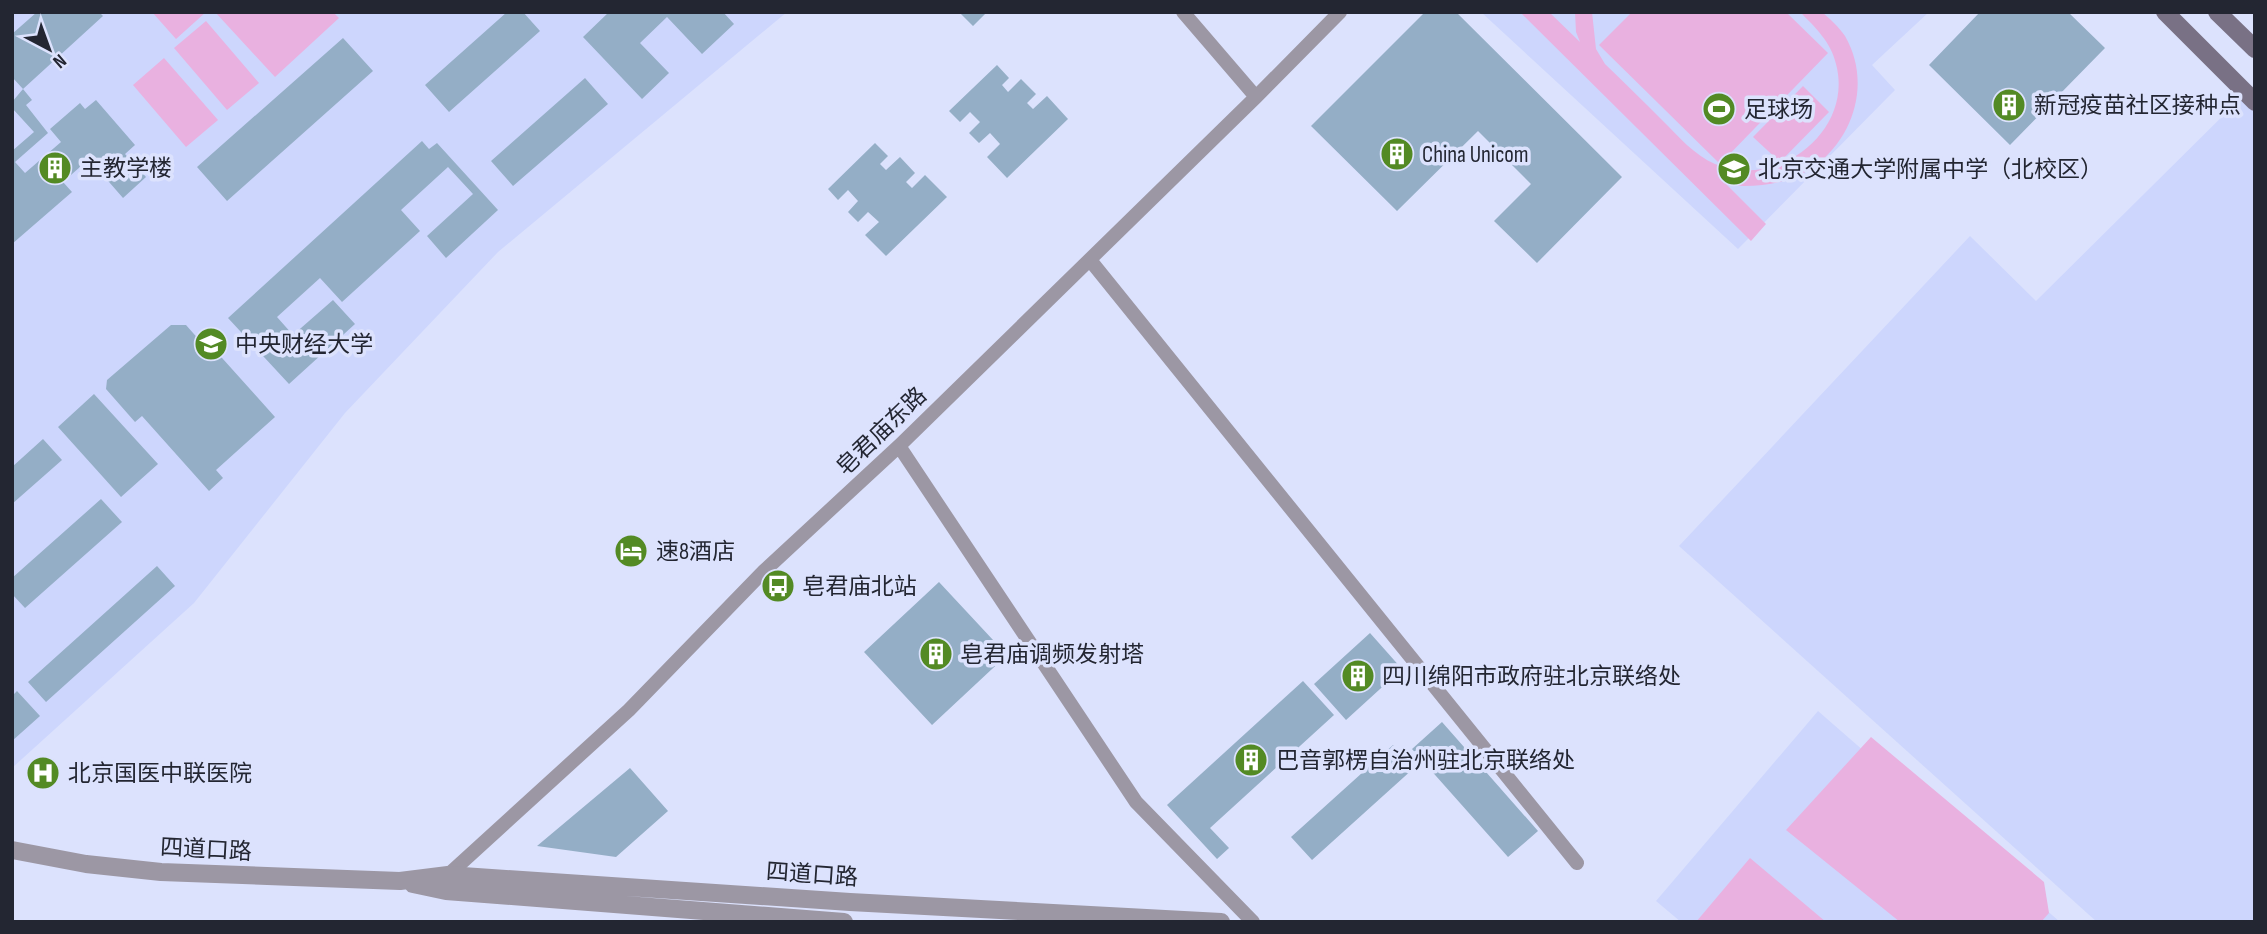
<svg xmlns="http://www.w3.org/2000/svg" width="2267" height="934" viewBox="0 0 2267 934" font-family="'Sofia Sans Condensed','Noto Sans SC',sans-serif">
	<style>
		.built { fill: #cdd6fd }
		.green { fill: #e9b1e0 }
		.building { fill: #94aec6 }
		.lines { fill: none; stroke-linecap: round; stroke-linejoin: round }
		.minor { stroke: #9c97a4; stroke-width: 14 }
		.tertiary { stroke: #9c97a4; stroke-width: 18 }
		.secondary { stroke: #797185; stroke-width: 18 }
		.labels { text-anchor: middle; stroke-width: 7; stroke-linejoin: round; paint-order: stroke }
		.poi-label { font-size: 23px; fill: #232632; stroke: #dce2fd; text-anchor: start }
		.street-label { font-size: 23px; fill: #232632; stroke: #dce2fd }
	</style>
	<rect width="100%" height="100%" fill="#dce2fd"/>
	<path class="built" d="M 12,12 L 787,12 L 498,252 L 345,413 L 194,603 L 12,768 Z
		M 1481,12 L 1929,12 L 1872,65 L 1895,90 L 1738,249 Z
		M 2255,84 L 2255,922 L 2097,922 L 1679,546 L 1970,236 L 2036,301 Z
		M 1818,711 L 2060,922 L 1681,922 L 1656,901 Z"/>
	<path class="green" d="M 152,12 L 206,12 L 176,39 Z
		M 215,12 L 333,12 L 339,18 L 275,77 Z
		M 1520,12 L 1549,12 L 1580,42 L 1576,32 L 1575,12 L 1592,12 L 1596,49 L 1605,64 C 1624,82 1643,101 1662,120 C 1678,136 1694,155 1715,164 C 1778,190 1854,131 1836,64 C 1831,42 1815,27 1800,12 L 1822,12 C 1830,19 1839,27 1845,36 C 1871,81 1855,136 1815,166 C 1790,184 1756,188 1727,185 L 1766,224 L 1751,241 Z
		M 1632,12 L 1786,12 L 1828,53 L 1720,164 L 1599,45 Z
		M 206,21 L 259,83 L 227,110 L 174,48 Z
		M 164,58 L 218,120 L 186,147 L 133,85 Z
		M 1803,86 L 1829,112 L 1780,162 L 1753,137 Z
		M 1871,737 L 2044,882 L 2049,913 L 2041,922 L 1900,922 L 1786,830 Z
		M 1750,858 L 1826,922 L 1696,922 Z"/>
	<path class="building" d="M 37,12 L 99,12 L 103,16 L 23,89 L 12,77 L 12,34 Z
		M 507,12 L 523,12 L 540,31 L 449,112 L 425,85 Z
		M 609,12 L 723,12 L 734,24 L 702,54 L 667,17 L 640,43 L 669,73 L 642,99 L 583,37 Z
		M 959,12 L 987,12 L 973,26 Z
		M 1425,12 L 1456,12 L 1622,177 L 1537,263 L 1494,221 L 1531,184 L 1478,131 L 1397,211 L 1311,126 Z
		M 1980,12 L 2068,12 L 2105,48 L 2010,145 L 1929,65 Z
		M 343,38 L 373,71 L 227,201 L 197,167 Z
		M 997,65 L 1009,78 L 1002,85 L 1008,92 L 1021,79 L 1036,94 L 1027,103 L 1033,109 L 1047,96 L 1068,119 L 1007,178 L 987,157 L 1000,144 L 990,133 L 979,143 L 969,133 L 980,122 L 970,112 L 960,122 L 949,111 Z
		M 585,78 L 608,104 L 513,186 L 491,161 Z
		M 23,89 L 32,100 L 26,105 L 48,133 L 15,162 L 25,173 L 61,142 L 50,129 L 80,103 L 85,109 L 96,100 L 135,145 L 125,154 L 146,177 L 123,198 L 89,159 L 63,182 L 72,192 L 12,244 L 12,151 L 34,132 L 12,108 L 12,102 Z
		M 422,141 L 429,149 L 437,143 L 498,210 L 446,258 L 427,236 L 473,194 L 448,167 L 401,210 L 420,231 L 342,302 L 320,278 L 277,317 L 293,335 L 333,300 L 355,324 L 289,384 L 228,318 Z
		M 875,143 L 888,156 L 880,164 L 886,170 L 900,157 L 915,173 L 906,182 L 912,188 L 925,175 L 947,197 L 886,256 L 865,235 L 879,222 L 868,212 L 858,222 L 848,212 L 858,201 L 848,190 L 838,200 L 828,189 Z
		M 171,325 L 186,325 L 201,342 L 205,339 L 275,417 L 216,470 L 223,478 L 209,491 L 142,416 L 135,422 L 106,389 L 107,380 Z
		M 94,394 L 158,464 L 121,497 L 58,427 Z
		M 43,439 L 62,460 L 12,504 L 12,467 Z
		M 101,499 L 122,522 L 25,608 L 12,594 L 12,578 Z
		M 157,566 L 175,586 L 46,702 L 28,682 Z
		M 939,582 L 1007,655 L 932,725 L 864,652 Z
		M 1370,633 L 1402,669 L 1346,720 L 1314,684 Z
		M 1303,681 L 1334,715 L 1210,828 L 1229,848 L 1217,859 L 1167,805 Z
		M 17,691 L 40,716 L 12,741 L 12,696 Z
		M 1442,722 L 1538,831 L 1508,857 L 1412,749 Z
		M 1393,745 L 1414,768 L 1312,860 L 1291,837 Z
		M 630,768 L 668,811 L 616,857 L 537,846 Z"/>
	<g class="lines">
		<path class="minor" d="M 1183,12 L 1256,97
			M 1090,260 L 1577,863
			M 899,446 L 1136,802 L 1253,922
			M 448,875 L 629,710 L 764,571 L 899,446 L 1256,97 L 1340,12"/>
		<path class="tertiary" d="M 12,850 L 86,864 L 161,872 L 400,881 L 448,875 L 850,902 L 1221,922
			M 413,884 L 446,891 L 844,922"/>
		<path class="secondary" d="M 2165,12 L 2255,102
			M 2217,12 L 2255,49"/>
	</g>
	<defs>
		<symbol id="building-disc" viewBox="-11 -11 22 22"><circle r="9.5" fill="#538a24" stroke="#dce2fd"/><path d="M-4-6H4V6H1V3H-1V6H-4ZM-2.5-4.3h1.7v1.8h-1.7ZM.8-4.3h1.7v1.8H.8ZM-2.5-1h1.7V.8h-1.7ZM.8-1h1.7V.8H.8Z" fill="#fff"/></symbol>
		<symbol id="stadium-disc" viewBox="-11 -11 22 22"><circle r="9.5" fill="#538a24" stroke="#dce2fd"/><path d="M0-5a6.5 5 0 1 0 0 10a6.5 5 0 1 0 0-10ZM-3.5-1.8h7v3.6h-7Z" fill="#fff"/></symbol>
		<symbol id="school-disc" viewBox="-11 -11 22 22"><circle r="9.5" fill="#538a24" stroke="#dce2fd"/><path d="M0-5L7-2L0 1L-7-2ZM-4 1L0 2.5L4 1V4Q0 6-4 4Z" fill="#fff"/></symbol>
		<symbol id="university-disc" viewBox="-11 -11 22 22"><circle r="9.5" fill="#538a24" stroke="#dce2fd"/><path d="M0-5L7-2L0 1L-7-2ZM-4 1L0 2.5L4 1V4Q0 6-4 4Z" fill="#fff"/></symbol>
		<symbol id="hotel-disc" viewBox="-11 -11 22 22"><circle r="9.5" fill="#538a24" stroke="#dce2fd"/><path d="M-6-4.5h1.5V1H6V5H4.5V3h-9V5H-6ZM-4 0a1.8 1.8 0 1 1 3.6 0ZM.5 0V-2.5h3Q6-2.5 6 0Z" fill="#fff"/></symbol>
		<symbol id="bus-disc" viewBox="-11 -11 22 22"><circle r="9.5" fill="#538a24" stroke="#dce2fd"/><path d="M-5-6H5V4H4V6H2V4H-2V6H-4V4H-5ZM-3.5-4V0h7V-4ZM-3.5 1.2v1.5H-2V1.2ZM2 1.2v1.5H3.5V1.2Z" fill="#fff"/></symbol>
		<symbol id="hospital-disc" viewBox="-11 -11 22 22"><circle r="9.5" fill="#538a24" stroke="#dce2fd"/><path d="M-5-5h3v3.5h4V-5h3V5h-3V1.5h-4V5h-3Z" fill="#fff"/></symbol>
	</defs>
	<g fill-rule="evenodd">
		<use href="#building-disc" x="1990" y="86" width="38" height="38"/>
		<use href="#stadium-disc" x="1700" y="90" width="38" height="38"/>
		<use href="#building-disc" x="1378" y="135" width="38" height="38"/>
		<use href="#building-disc" x="36" y="149" width="38" height="38"/>
		<use href="#school-disc" x="1715" y="150" width="38" height="38"/>
		<use href="#university-disc" x="192" y="325" width="38" height="38"/>
		<use href="#hotel-disc" x="612" y="532" width="38" height="38"/>
		<use href="#bus-disc" x="759" y="567" width="38" height="38"/>
		<use href="#building-disc" x="917" y="635" width="38" height="38"/>
		<use href="#building-disc" x="1339" y="657" width="38" height="38"/>
		<use href="#building-disc" x="1232" y="741" width="38" height="38"/>
		<use href="#hospital-disc" x="24" y="754" width="38" height="38"/>
	</g>
	<g class="labels">
		<g class="poi-label">
			<text x="2034" y="113">新冠疫苗社区接种点</text>
			<text x="1744" y="117">足球场</text>
			<text x="1422" y="162">China Unicom</text>
			<text x="80" y="176">主教学楼</text>
			<text x="1758" y="177">北京交通大学附属中学（北校区）</text>
			<text x="235" y="352">中央财经大学</text>
			<text x="656" y="559">速8酒店</text>
			<text x="802" y="594">皂君庙北站</text>
			<text x="960" y="662">皂君庙调频发射塔</text>
			<text x="1382" y="684">四川绵阳市政府驻北京联络处</text>
			<text x="1276" y="768">巴音郭楞自治州驻北京联络处</text>
			<text x="68" y="781">北京国医中联医院</text>
		</g>
		<g class="street-label">
			<text transform="translate(881 431) rotate(-44)" y="8">皂君庙东路</text>
			<text transform="translate(206 849) rotate(3)" y="8">四道口路</text>
			<text transform="translate(812 874) rotate(4)" y="8">四道口路</text>
		</g>
	</g>
	<rect width="2267" height="934" fill="none" stroke="#232632" stroke-width="28"/>
	<g transform="translate(49 49) rotate(139)" stroke="#dce2fd" stroke-width="5" paint-order="stroke">
	<path d="M0-5L12 26L0 18L-12 26Z" fill="#232632"/>
	<text y="-10" font-size="19" font-weight="bold" text-anchor="middle" fill="#232632">N</text>
	</g>
</svg>
